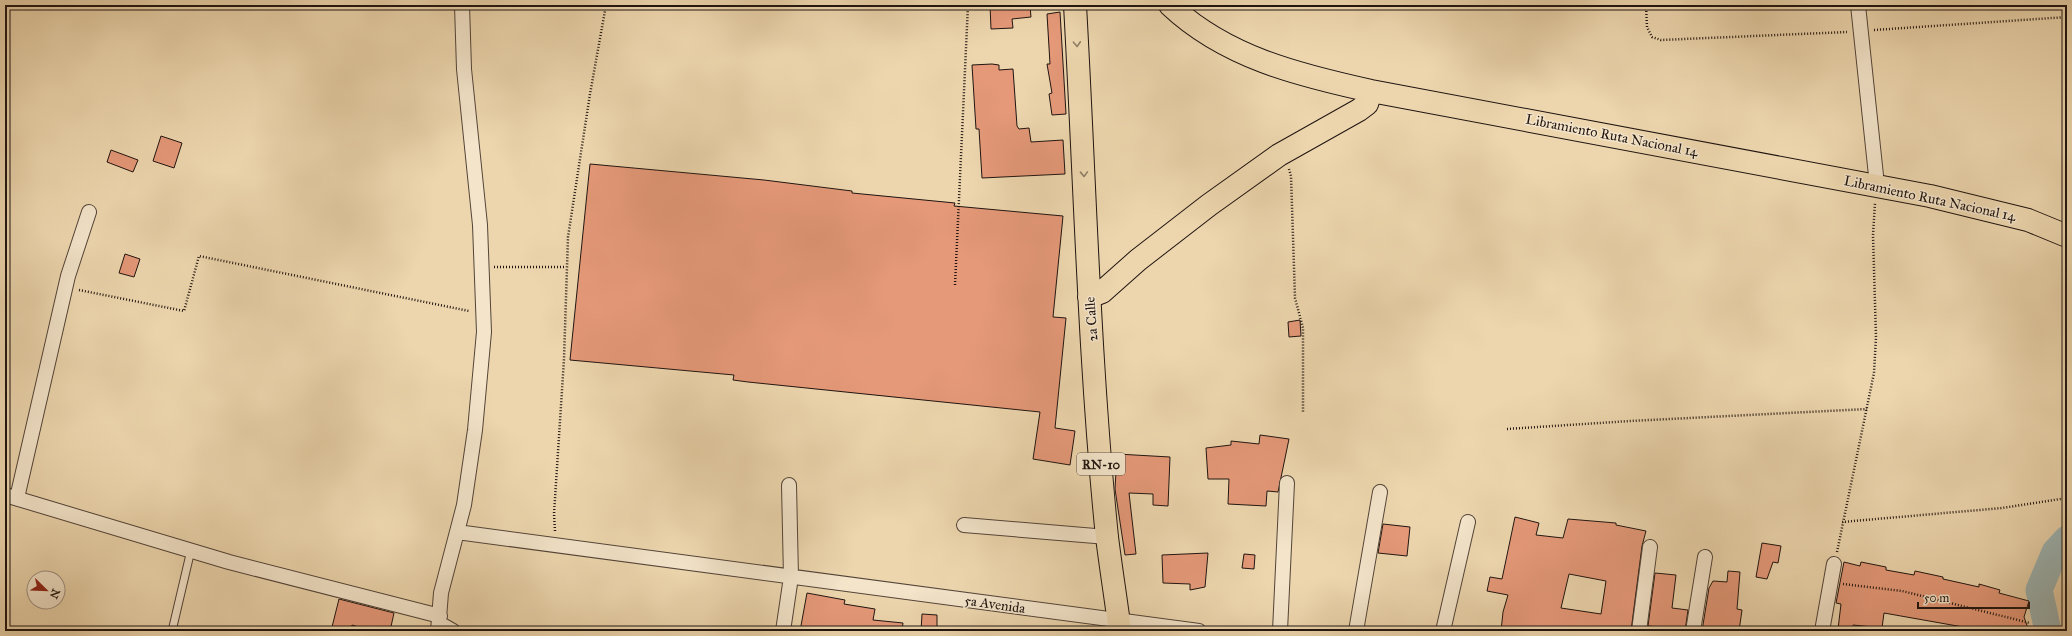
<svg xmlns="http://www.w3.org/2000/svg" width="2072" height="636" viewBox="0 0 2072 636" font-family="'IM FELL Great Primer',serif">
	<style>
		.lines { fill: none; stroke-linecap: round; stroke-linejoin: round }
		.river { stroke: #9db6b5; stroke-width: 27 }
		.building { fill: #e59979; stroke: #1f1410; fill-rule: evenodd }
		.lane-casing { stroke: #524438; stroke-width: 9 }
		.street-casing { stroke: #524438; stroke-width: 16 }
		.primary-casing { stroke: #1f1410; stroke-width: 24 }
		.path { stroke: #1f1410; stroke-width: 2.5; stroke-dasharray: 1 2; stroke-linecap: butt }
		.lane { stroke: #f3e4ca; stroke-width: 7 }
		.street { stroke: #f3e4ca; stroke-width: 14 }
		.primary { stroke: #edd6ae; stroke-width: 22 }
		.oneway { stroke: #907f67 }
		.labels { text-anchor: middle; stroke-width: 3; stroke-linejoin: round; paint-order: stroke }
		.shield { fill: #f3e4ca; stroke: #5f5248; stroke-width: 1 }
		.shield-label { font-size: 13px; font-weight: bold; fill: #1f1410 }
		.street-label { font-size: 14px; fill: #1f1410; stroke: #f3e4ca }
	</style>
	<rect width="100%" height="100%" fill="#edd6ae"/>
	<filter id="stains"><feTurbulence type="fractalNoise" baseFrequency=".005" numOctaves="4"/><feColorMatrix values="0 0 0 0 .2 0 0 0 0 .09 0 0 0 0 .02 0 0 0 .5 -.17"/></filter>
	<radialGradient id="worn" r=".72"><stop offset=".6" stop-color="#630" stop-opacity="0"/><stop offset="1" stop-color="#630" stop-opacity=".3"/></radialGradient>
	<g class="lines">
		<path class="river" d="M 2048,631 L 2039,590 L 2055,552 L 2067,539"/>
	</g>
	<path class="building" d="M 990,5 L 1011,5 L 1012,8 L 1030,6 L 1031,17 L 1012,19 L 1013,28 L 991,29 Z
		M 1060,12 L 1066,114 L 1052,115 L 1049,94 L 1052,93 L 1047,64 L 1050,64 L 1047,14 Z
		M 992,64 L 999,65 L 999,70 L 1013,69 L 1017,126 L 1019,129 L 1029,128 L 1031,142 L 1063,140 L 1065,174 L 982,178 L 979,129 L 976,129 L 972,65 Z
		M 161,136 L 182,143 L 174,168 L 153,161 Z
		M 111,150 L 138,160 L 133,172 L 107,162 Z
		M 590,164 L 764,180 L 852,191 L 852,193 L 955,203 L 954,206 L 1063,216 L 1053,317 L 1066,318 L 1055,428 L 1075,431 L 1070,465 L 1033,459 L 1040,412 L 748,382 L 733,380 L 734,375 L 570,360 Z
		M 125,254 L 140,259 L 134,277 L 119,273 Z
		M 1300,320 L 1301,336 L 1289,337 L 1288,322 Z
		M 1260,435 L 1289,439 L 1278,492 L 1267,491 L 1266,506 L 1228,504 L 1229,479 L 1208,479 L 1206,448 L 1231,445 L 1231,441 L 1259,444 Z
		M 1117,454 L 1170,457 L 1168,506 L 1153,505 L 1153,494 L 1129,493 L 1136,554 L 1125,555 L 1115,489 Z
		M 1515,517 L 1539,523 L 1536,535 L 1563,538 L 1568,519 L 1616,523 L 1616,525 L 1646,531 L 1642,546 L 1631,631 L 1501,631 L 1503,612 L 1508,595 L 1487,591 L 1490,577 L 1502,579 ZM 1569,574 L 1606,581 L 1601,614 L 1561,608 Z
		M 1383,524 L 1410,527 L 1407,556 L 1378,553 Z
		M 1762,543 L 1781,546 L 1778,563 L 1773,562 L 1767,579 L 1756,577 Z
		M 1208,553 L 1205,587 L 1190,590 L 1190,584 L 1163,583 L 1162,555 Z
		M 1244,554 L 1255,555 L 1254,569 L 1242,568 Z
		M 1844,562 L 1860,566 L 1861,562 L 1886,567 L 1886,570 L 1914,575 L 1915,571 L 1943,577 L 1943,579 L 1979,587 L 1979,584 L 2000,590 L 1999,593 L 2029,601 L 2024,617 L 2029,631 L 1963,631 L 1963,627 L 1884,613 L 1882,628 L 1853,625 L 1852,631 L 1838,629 L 1841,604 L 1836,603 Z
		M 1728,571 L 1740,572 L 1737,609 L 1742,610 L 1739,631 L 1702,631 L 1709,588 L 1713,581 L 1727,582 Z
		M 1655,573 L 1676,575 L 1672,608 L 1688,610 L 1685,631 L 1667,631 L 1668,628 L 1648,626 Z
		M 807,593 L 845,600 L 844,604 L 875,609 L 873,620 L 903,623 L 902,631 L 800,631 Z
		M 339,599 L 394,613 L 390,631 L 371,631 L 352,625 L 350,631 L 331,631 Z
		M 922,614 L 937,615 L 937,631 L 921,631 Z"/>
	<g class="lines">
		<defs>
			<path id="lane" d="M 172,631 L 191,550"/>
			<path id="street" d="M 1858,5 L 1877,185
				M 5,495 L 229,562 L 440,616
				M 17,498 L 68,276 L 89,212
				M 964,525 L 1107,537
				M 457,532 L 1199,631
				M 439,623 L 453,631
				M 438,631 L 441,593 L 464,505 L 475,430 L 484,332 L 480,225 L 464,69 L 462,5
				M 783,631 L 791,577 L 789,485
				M 1280,631 L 1287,483
				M 1356,631 L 1380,492
				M 1443,631 L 1468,522
				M 1639,631 L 1650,547
				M 1693,631 L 1705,557
				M 1822,631 L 1834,564"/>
			<path id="primary" d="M 1075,5 C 1085,182 1089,360 1107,537 C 1111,569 1116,600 1120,631
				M 1170,5 C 1225,57 1298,75 1371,91 L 1930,196 L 2028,220 L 2067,236
				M 1089,297 L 1102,292 L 1138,260 L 1209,205 L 1279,155 L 1359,110 L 1367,104 L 1371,91"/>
		</defs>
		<use href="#lane" class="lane-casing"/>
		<use href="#street" class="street-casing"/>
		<use href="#primary" class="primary-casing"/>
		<path class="path" d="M 1646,5 L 1647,27 L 1652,37 L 1661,40 L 1847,32
			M 1874,30 L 2067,17
			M 1289,169 L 1291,176 L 1295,298 L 1303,328 L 1303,413
			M 494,267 L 566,267
			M 955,285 L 968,5
			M 79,290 L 184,311 L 199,256 L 469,311
			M 1507,429 L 1630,421 L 1867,409
			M 1842,522 L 2002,508 L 2067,498
			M 555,531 L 554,514 L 564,359 L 568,237 L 590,94 L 606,5
			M 1837,552 L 1874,373 L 1876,337 L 1873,235 L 1875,203
			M 1843,584 L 1902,591 L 2030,623"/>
		<use href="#lane" class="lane"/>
		<use href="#street" class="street"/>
		<use href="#primary" class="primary"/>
	</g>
	<defs><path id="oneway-chevron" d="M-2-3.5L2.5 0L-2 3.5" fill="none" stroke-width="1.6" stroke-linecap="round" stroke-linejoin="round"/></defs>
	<g class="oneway">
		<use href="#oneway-chevron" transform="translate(1077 44) rotate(87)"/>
		<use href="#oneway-chevron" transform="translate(1084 174) rotate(88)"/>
	</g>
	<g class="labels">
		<rect class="shield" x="1077" y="453" width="48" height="22" rx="3"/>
		<g class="shield-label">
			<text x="1101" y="469">RN-10</text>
		</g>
		<g class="street-label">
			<text transform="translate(1612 135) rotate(11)" y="5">Libramiento Ruta Nacional 14</text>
			<text transform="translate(1930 198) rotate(12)" y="5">Libramiento Ruta Nacional 14</text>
			<text transform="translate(1091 319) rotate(-94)" y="5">2a Calle</text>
			<text transform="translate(995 604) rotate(8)" y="5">5a Avenida</text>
		</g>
	</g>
	<rect width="2072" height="636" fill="none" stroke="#edd6ae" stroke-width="20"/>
	<rect x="6" y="6" width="2060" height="624" fill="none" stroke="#1f1410" stroke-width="2"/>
	<rect x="10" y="10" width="2052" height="616" fill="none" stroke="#1f1410"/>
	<g transform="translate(46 590) rotate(113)"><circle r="19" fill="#f3e4ca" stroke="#9e9180"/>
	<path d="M0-3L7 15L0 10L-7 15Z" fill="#8f2418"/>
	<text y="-6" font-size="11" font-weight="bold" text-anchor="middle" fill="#1f1410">N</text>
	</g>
	<path d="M1918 602v6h111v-6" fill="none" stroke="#1f1410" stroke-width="2"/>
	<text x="1924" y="602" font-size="12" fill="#1f1410" stroke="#f3e4ca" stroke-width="3" paint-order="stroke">50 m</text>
	<rect width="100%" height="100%" filter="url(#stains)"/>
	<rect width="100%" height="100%" fill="url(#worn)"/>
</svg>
